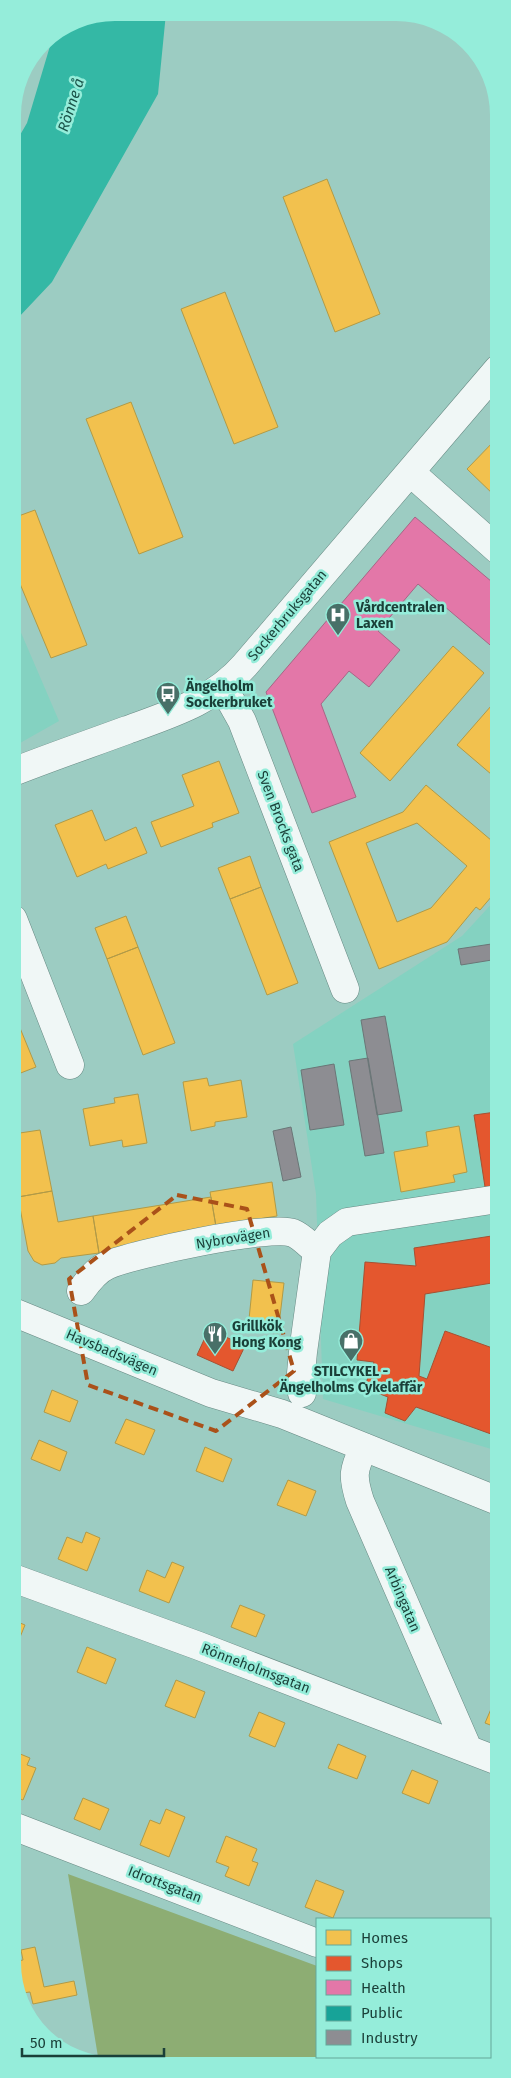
<svg xmlns="http://www.w3.org/2000/svg" width="511" height="2078" viewBox="0 0 511 2078" font-family="'Fira Sans',sans-serif">
	<style>
		.built { fill: #84d2c1 }
		.forest { fill: #8dad73 }
		.water { fill: #34b8a5 }
		.homes { fill: #f2c14e; stroke: #b19a47; fill-rule: evenodd }
		.shops { fill: #e4572e; stroke: #a75031 }
		.health { fill: #e377a8; stroke: #a76686 }
		.public { fill: #17a398; stroke: #18857b }
		.industry { fill: #8d8d92; stroke: #6a7677 }
		.lines { fill: none; stroke-linecap: round; stroke-linejoin: round }
		.minor-casing { stroke: #678983; stroke-width: 29 }
		.minor { stroke: #f0f7f6; stroke-width: 28 }
		.marked { fill: none; stroke: #aa5119; stroke-width: 4; stroke-dasharray: 10 6; stroke-linejoin: round }
		.labels { text-anchor: middle; stroke-width: 5; stroke-linejoin: round; paint-order: stroke }
		.poi-label { font-size: 14px; font-weight: bold; fill: #1a3f38; stroke: #95edda; text-anchor: start }
		.street-label { font-size: 14px; fill: #1a3f38; stroke: #95edda }
		.water-label { font-size: 15px; font-style: italic; fill: #1a5349; stroke: #95edda }
	</style>
	<rect width="100%" height="100%" fill="#9cccc2"/>
	<path class="built" d="M 13,614 L 59,721 L 13,747 Z
		M 498,897 L 498,1451 L 323,1399 L 316,1194 L 293,1044 L 462,936 Z"/>
	<path class="forest" d="M 68,1874 L 317,1966 L 317,2057 L 435,2057 L 410,2065 L 99,2063 Z"/>
	<path class="water" d="M 115,13 L 166,13 L 158,94 L 52,282 L 18,318 L 13,319 L 13,147 L 27,123 L 53,36 L 76,20 Z"/>
	<path class="homes" d="M 327,179 L 380,314 L 335,332 L 283,197 Z
		M 225,292 L 278,427 L 234,444 L 181,309 Z
		M 131,402 L 183,537 L 139,554 L 86,419 Z
		M 498,431 L 498,496 L 496,497 L 467,469 L 496,439 L 493,433 Z
		M 35,510 L 87,645 L 51,658 L 13,567 L 13,518 Z
		M 453,646 L 484,673 L 390,781 L 360,753 Z
		M 498,698 L 498,726 L 495,729 L 498,731 L 498,780 L 457,745 Z
		M 219,761 L 239,813 L 212,823 L 213,827 L 161,847 L 151,822 L 194,806 L 182,775 Z
		M 426,785 L 498,846 L 498,889 L 480,910 L 476,907 L 447,942 L 379,969 L 329,842 L 403,812 ZM 417,823 L 467,866 L 431,908 L 397,922 L 366,843 Z
		M 92,810 L 105,841 L 136,827 L 147,853 L 108,869 L 106,864 L 77,877 L 55,825 Z
		M 250,856 L 261,887 L 230,899 L 218,868 Z
		M 261,887 L 298,983 L 267,995 L 230,899 Z
		M 126,916 L 138,947 L 107,959 L 95,928 Z
		M 138,947 L 175,1043 L 143,1055 L 107,959 Z
		M 20,1028 L 36,1067 L 13,1076 L 13,1031 Z
		M 207,1078 L 209,1086 L 241,1080 L 247,1117 L 215,1122 L 215,1126 L 191,1131 L 183,1082 Z
		M 138,1094 L 147,1143 L 123,1147 L 122,1140 L 90,1146 L 83,1109 L 115,1103 L 114,1098 Z
		M 459,1126 L 467,1172 L 453,1175 L 455,1182 L 401,1192 L 394,1152 L 428,1146 L 426,1132 Z
		M 40,1130 L 52,1191 L 18,1197 L 13,1172 L 13,1134 Z
		M 272,1182 L 277,1216 L 216,1226 L 210,1192 Z
		M 52,1191 L 58,1222 L 93,1216 L 99,1253 L 61,1258 L 55,1263 L 42,1265 L 34,1261 L 28,1251 L 18,1197 Z
		M 211,1197 L 217,1233 L 99,1253 L 93,1216 Z
		M 253,1280 L 284,1283 L 278,1333 L 248,1329 Z
		M 52,1390 L 78,1401 L 70,1422 L 44,1412 Z
		M 126,1419 L 155,1430 L 144,1455 L 115,1443 Z
		M 39,1440 L 67,1452 L 60,1471 L 31,1459 Z
		M 205,1447 L 232,1459 L 223,1482 L 196,1471 Z
		M 288,1480 L 316,1491 L 306,1516 L 277,1505 Z
		M 86,1532 L 100,1538 L 87,1571 L 58,1559 L 67,1537 L 82,1543 Z
		M 172,1562 L 184,1567 L 169,1603 L 139,1591 L 147,1570 L 165,1578 Z
		M 240,1605 L 265,1615 L 256,1637 L 231,1627 Z
		M 13,1620 L 25,1625 L 16,1647 L 13,1646 Z
		M 87,1647 L 116,1659 L 106,1684 L 77,1672 Z
		M 176,1680 L 205,1692 L 195,1718 L 165,1706 Z
		M 494,1702 L 498,1703 L 498,1728 L 485,1723 Z
		M 259,1712 L 285,1723 L 275,1747 L 249,1736 Z
		M 338,1744 L 366,1756 L 357,1779 L 328,1768 Z
		M 13,1751 L 30,1758 L 27,1765 L 36,1768 L 23,1800 L 13,1796 Z
		M 412,1770 L 438,1781 L 429,1804 L 402,1793 Z
		M 83,1798 L 109,1809 L 100,1830 L 74,1819 Z
		M 166,1809 L 185,1817 L 169,1857 L 140,1845 L 150,1820 L 160,1824 Z
		M 226,1836 L 257,1849 L 252,1861 L 258,1863 L 249,1886 L 225,1876 L 229,1867 L 216,1862 Z
		M 316,1880 L 344,1891 L 333,1918 L 305,1907 Z
		M 35,1947 L 44,1987 L 74,1981 L 77,1995 L 33,2004 L 30,1992 L 22,1993 L 13,1977 L 13,1962 L 23,1960 L 21,1950 Z"/>
	<path class="shops" d="M 496,1112 L 498,1120 L 498,1185 L 485,1187 L 474,1115 Z
		M 498,1235 L 498,1282 L 425,1294 L 419,1376 L 427,1379 L 445,1331 L 498,1350 L 498,1415 L 491,1434 L 416,1407 L 405,1421 L 385,1413 L 388,1397 L 364,1388 L 374,1362 L 357,1360 L 365,1262 L 416,1266 L 414,1248 Z
		M 209,1329 L 245,1346 L 233,1371 L 197,1355 Z"/>
	<path class="health" d="M 415,517 L 498,587 L 498,648 L 496,650 L 418,584 L 378,631 L 400,650 L 369,687 L 349,671 L 321,704 L 356,797 L 312,813 L 266,692 Z"/>
	<path class="public" d="M 409,2057 L 435,2057 L 406,2065 Z"/>
	<path class="industry" d="M 498,943 L 498,959 L 461,965 L 458,949 Z
		M 385,1016 L 402,1111 L 377,1115 L 361,1020 Z
		M 368,1058 L 384,1153 L 365,1156 L 349,1061 Z
		M 334,1064 L 344,1125 L 310,1130 L 301,1070 Z
		M 291,1127 L 301,1177 L 283,1181 L 273,1131 Z"/>
	<g class="lines">
		<defs>
			<path id="minor" d="M 410,472 L 498,550
				M 223,687 L 242,721 L 345,989
				M 13,772 C 51,757 89,744 127,730 C 171,714 214,701 245,665 L 498,369
				M 13,919 L 70,1065
				M 81,1291 C 88,1281 96,1270 108,1265 C 133,1254 271,1224 293,1233 C 301,1236 310,1246 317,1251
				M 13,1312 L 211,1393 L 282,1414 L 498,1501
				M 302,1393 L 300,1384 L 303,1352 L 317,1251 L 330,1234 L 347,1222 L 498,1199
				M 364,1447 C 353,1470 352,1476 360,1501 L 468,1749
				M 13,1578 L 199,1646 L 498,1761
				M 13,1826 L 317,1943
				M 388,2065 L 391,2057"/>
		</defs>
		<use href="#minor" class="minor-casing"/>
		<use href="#minor" class="minor"/>
	</g>
	<path class="marked" d="M 177,1195 L 247,1209 L 294,1371 L 216,1431 L 88,1385 L 69,1279 Z"/>
	<defs>
		<symbol id="hospital-pin" viewBox="-11 -11 22 30"><path d="M0 17L-7.5 6A9.5 9.5 0 1 1 7.5 6Z" fill="#487068" stroke="#95edda"/><path d="M-5-5h3v3.5h4V-5h3V5h-3V1.5h-4V5h-3Z" fill="#fff"/></symbol>
		<symbol id="bus-pin" viewBox="-11 -11 22 30"><path d="M0 17L-7.5 6A9.5 9.5 0 1 1 7.5 6Z" fill="#487068" stroke="#95edda"/><path d="M-5-6H5V4H4V6H2V4H-2V6H-4V4H-5ZM-3.5-4V0h7V-4ZM-3.5 1.2v1.5H-2V1.2ZM2 1.2v1.5H3.5V1.2Z" fill="#fff"/></symbol>
		<symbol id="restaurant-pin" viewBox="-11 -11 22 30"><path d="M0 17L-7.5 6A9.5 9.5 0 1 1 7.5 6Z" fill="#487068" stroke="#95edda"/><path d="M-5-6h1v4h1v-4h1v4h1v-4h1v5L-1.5 .5V6h-2V.5L-5-1ZM5-6V6H3V1.5H1.5Q1.5-4 5-6Z" fill="#fff"/></symbol>
		<symbol id="shop-pin" viewBox="-11 -11 22 30"><path d="M0 17L-7.5 6A9.5 9.5 0 1 1 7.5 6Z" fill="#487068" stroke="#95edda"/><path d="M-5-2.5h2.3a2.7 3.5 0 0 1 5.4 0H5L5.5 6h-11ZM-1.5-2.5h3a1.5 2.3 0 0 0-3 0Z" fill="#fff"/></symbol>
	</defs>
	<g fill-rule="evenodd">
		<use href="#hospital-pin" x="324" y="601" width="28" height="38"/>
		<use href="#bus-pin" x="154" y="680" width="28" height="38"/>
		<use href="#restaurant-pin" x="201" y="1320" width="28" height="38"/>
		<use href="#shop-pin" x="337" y="1327" width="28" height="38"/>
	</g>
	<g class="labels">
		<g class="poi-label">
			<text x="356" y="612">Vårdcentralen<tspan x="356" dy="16">Laxen</tspan></text>
			<text x="186" y="691">Ängelholm<tspan x="186" dy="16">Sockerbruket</tspan></text>
			<text x="232" y="1331">Grillkök<tspan x="232" dy="16">Hong Kong</tspan></text>
			<text x="351" y="1376" text-anchor="middle">STILCYKEL -<tspan x="351" dy="16">Ängelholms Cykelaffär</tspan></text>
		</g>
		<g class="street-label">
			<text transform="translate(287 615) rotate(-50)" y="5">Sockerbruksgatan</text>
			<text transform="translate(281 821) rotate(69)" y="5">Sven Brocks gata</text>
			<text transform="translate(233 1238) rotate(-9)" y="5">Nybrovägen</text>
			<text transform="translate(112 1352) rotate(23)" y="5">Havsbadsvägen</text>
			<text transform="translate(403 1599) rotate(67)" y="5">Arbingatan</text>
			<text transform="translate(256 1668) rotate(21)" y="5">Rönneholmsgatan</text>
			<text transform="translate(165 1884) rotate(21)" y="5">Idrottsgatan</text>
		</g>
		<g class="water-label">
			<text transform="translate(71 105) rotate(-72)" y="5">Rönne å</text>
		</g>
	</g>
	<path d="M0 0H511V2078H0ZM115 21H396A94 94 0 0 1 490 115V1963A94 94 0 0 1 396 2057H115A94 94 0 0 1 21 1963V115A94 94 0 0 1 115 21Z" fill="#95edda" fill-rule="evenodd"/>
	<rect x="316" y="1918" width="175" height="140" fill="#95edda" stroke="#64a799"/>
	<rect x="326" y="1930" width="25" height="15" fill="#f2c14e" stroke="#64a799"/>
	<text x="361" y="1943" font-size="15" fill="#1a3f38">Homes</text>
	<rect x="326" y="1956" width="25" height="15" fill="#e4572e" stroke="#64a799"/>
	<text x="361" y="1968" font-size="15" fill="#1a3f38">Shops</text>
	<rect x="326" y="1980" width="25" height="15" fill="#e377a8" stroke="#64a799"/>
	<text x="361" y="1993" font-size="15" fill="#1a3f38">Health</text>
	<rect x="326" y="2006" width="25" height="15" fill="#17a398" stroke="#64a799"/>
	<text x="361" y="2018" font-size="15" fill="#1a3f38">Public</text>
	<rect x="326" y="2030" width="25" height="15" fill="#8d8d92" stroke="#64a799"/>
	<text x="361" y="2043" font-size="15" fill="#1a3f38">Industry</text>
	<path d="M22 2048v8h142v-8" fill="none" stroke="#1a3f38" stroke-width="2.5"/>
	<text x="30" y="2048" font-size="15" fill="#1a3f38" stroke="#95edda" stroke-width="4" paint-order="stroke">50 m</text>
</svg>
